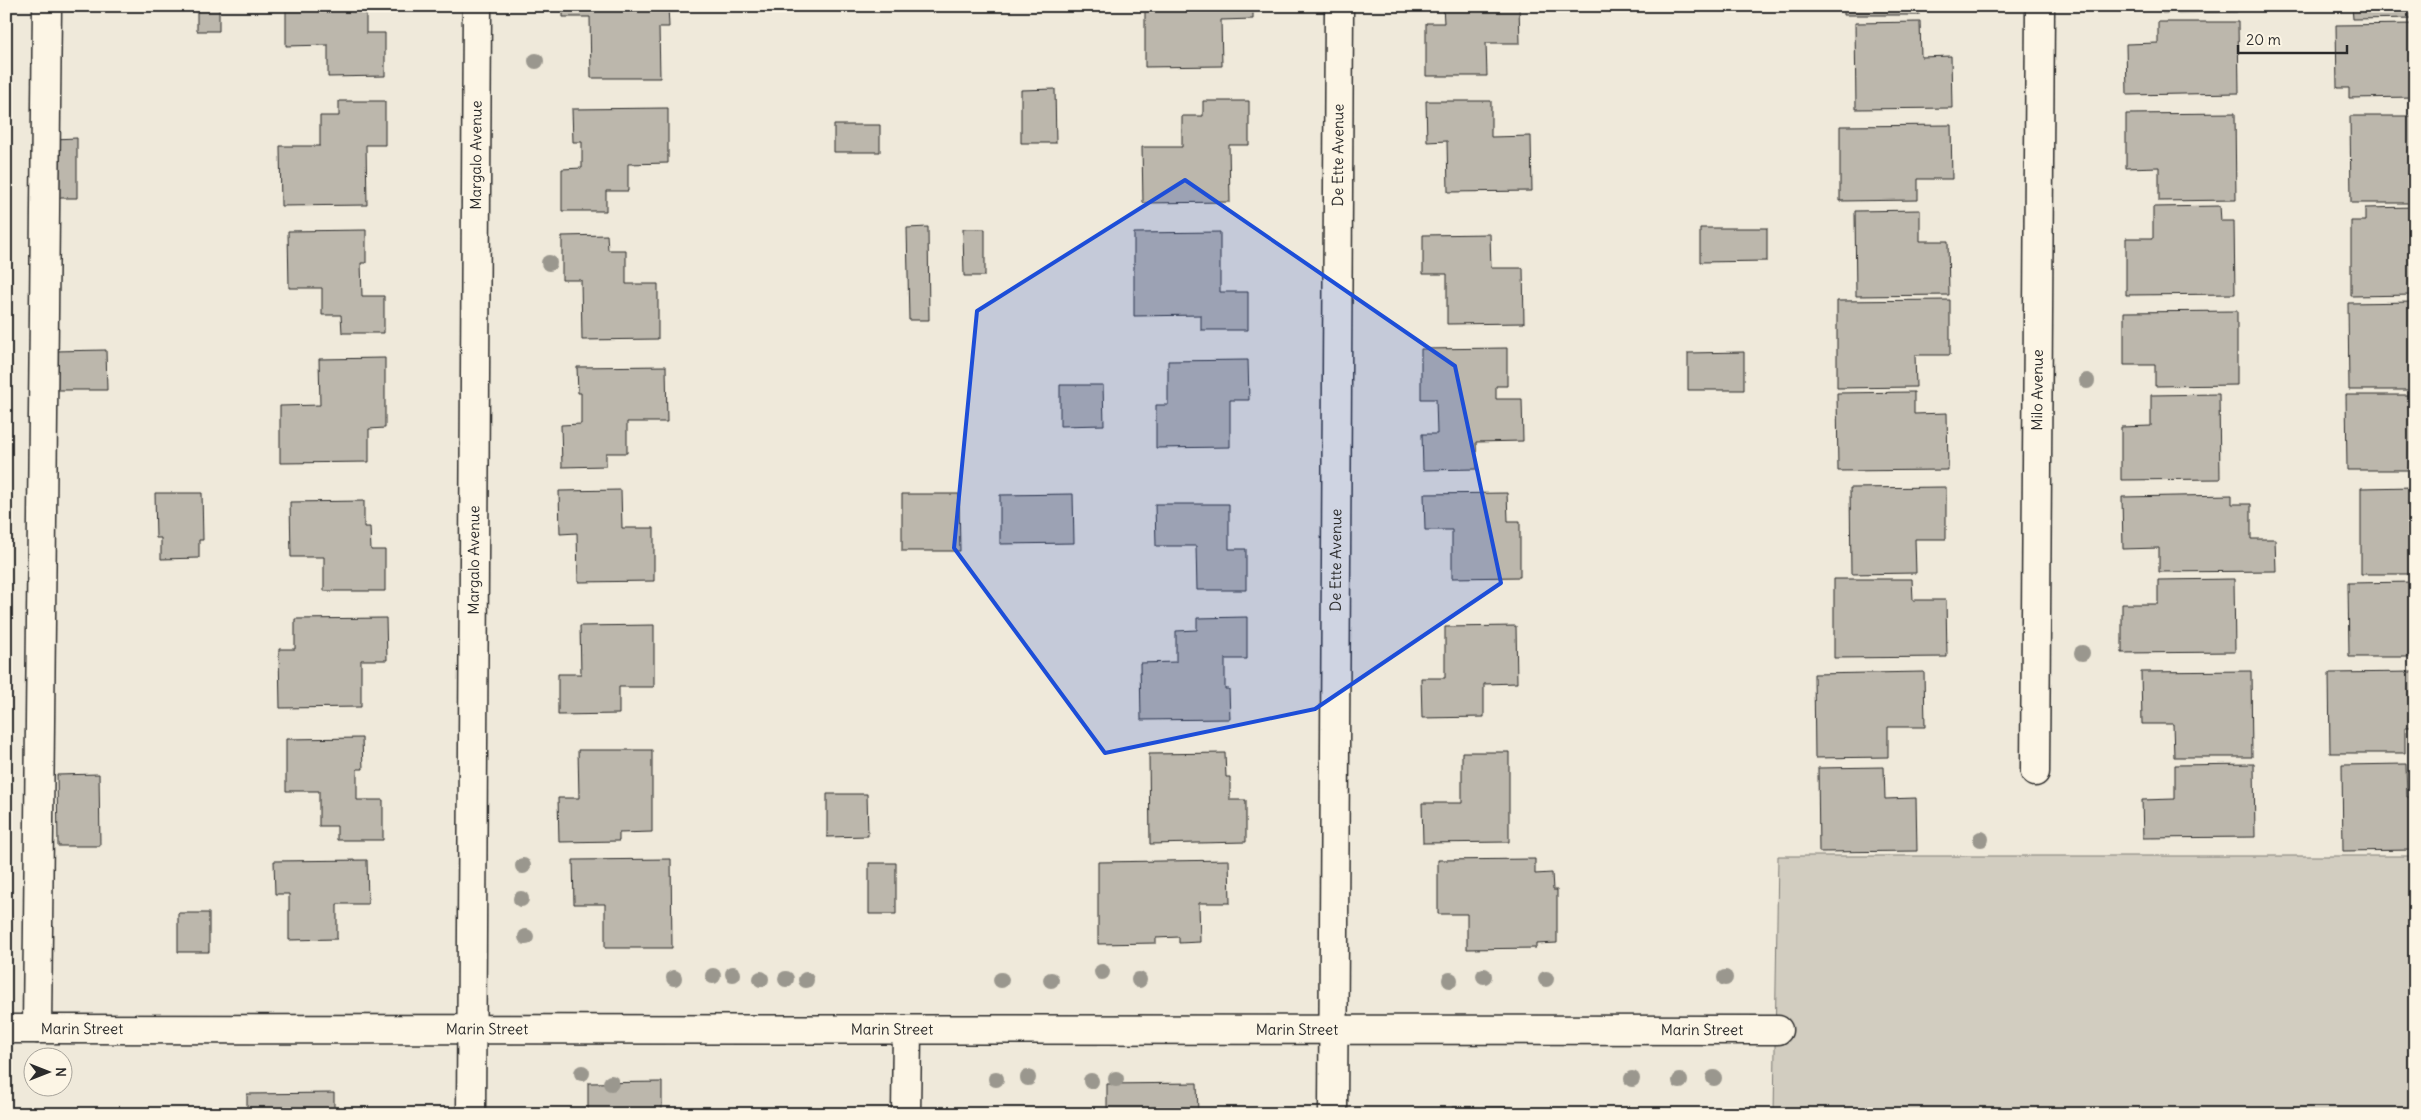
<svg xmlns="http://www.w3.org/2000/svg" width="2421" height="1120" viewBox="0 0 2421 1120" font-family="Delius,sans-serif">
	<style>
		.green { fill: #d2cdc0; stroke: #7e7c76 }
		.building { fill: #bcb7ac; stroke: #2b2b2b }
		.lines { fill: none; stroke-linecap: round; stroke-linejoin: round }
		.minor-casing { stroke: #2b2b2b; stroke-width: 31 }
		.minor { stroke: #fcf5e5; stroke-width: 28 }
		.tree { fill: #9a978e }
		.marked { fill: #1d4ed8; fill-opacity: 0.2; stroke: #1d4ed8; stroke-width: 4; stroke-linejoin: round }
		.labels { text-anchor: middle; stroke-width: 5; stroke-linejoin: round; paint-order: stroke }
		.street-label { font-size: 15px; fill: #2b2b2b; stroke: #fcf5e5 }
	</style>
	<rect width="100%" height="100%" fill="#efe9da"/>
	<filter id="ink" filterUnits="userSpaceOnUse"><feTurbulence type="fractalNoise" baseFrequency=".02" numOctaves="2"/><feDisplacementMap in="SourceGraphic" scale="10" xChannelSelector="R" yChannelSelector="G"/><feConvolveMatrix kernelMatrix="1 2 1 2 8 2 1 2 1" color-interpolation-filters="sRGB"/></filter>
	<g filter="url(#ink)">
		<path class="green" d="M 1778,856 L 2415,856 L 2415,1114 L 1774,1114 Z"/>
		<path class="building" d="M 197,6 L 219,6 L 219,31 L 197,31 Z
			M 286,6 L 366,6 L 366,33 L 385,33 L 385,76 L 328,77 L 328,45 L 286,46 Z
			M 563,6 L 668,6 L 669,27 L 659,27 L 660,78 L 591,78 L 590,17 L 563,17 Z
			M 1189,6 L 1253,6 L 1253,19 L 1221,20 L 1222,66 L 1145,67 L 1145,11 L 1189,11 Z
			M 1443,6 L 1519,6 L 1520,43 L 1486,43 L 1487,76 L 1426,76 L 1426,23 L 1444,23 Z
			M 1844,6 L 1919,6 L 1919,15 L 1844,15 Z
			M 2162,6 L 2237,6 L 2237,12 L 2162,13 Z
			M 2352,6 L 2415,6 L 2415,18 L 2353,19 Z
			M 1920,22 L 1921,57 L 1951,56 L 1952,108 L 1856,109 L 1855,23 Z
			M 2158,22 L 2238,22 L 2239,93 L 2127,95 L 2126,44 L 2158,43 Z
			M 2415,24 L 2415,97 L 2349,98 L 2349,88 L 2337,88 L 2336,25 Z
			M 1055,89 L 1056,143 L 1021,143 L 1021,90 Z
			M 339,101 L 385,101 L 385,145 L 366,145 L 367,205 L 281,206 L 280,146 L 320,146 L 320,116 L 339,116 Z
			M 1203,101 L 1249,101 L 1249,145 L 1229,145 L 1230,202 L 1143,203 L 1142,147 L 1182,147 L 1182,116 L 1203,116 Z
			M 1426,101 L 1491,101 L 1491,137 L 1531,136 L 1532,191 L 1448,192 L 1447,141 L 1427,142 Z
			M 668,108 L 668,163 L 628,164 L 628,191 L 606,191 L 606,211 L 562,211 L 562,169 L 582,168 L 582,142 L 573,142 L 572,109 Z
			M 2235,113 L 2236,200 L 2159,201 L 2159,167 L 2126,168 L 2126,114 Z
			M 2350,116 L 2415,116 L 2415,203 L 2351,203 Z
			M 834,125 L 880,125 L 880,152 L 834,152 Z
			M 1951,125 L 1952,179 L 1918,179 L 1918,200 L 1840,201 L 1840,126 Z
			M 77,138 L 77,198 L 53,198 L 53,139 Z
			M 2220,206 L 2221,221 L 2234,221 L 2235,294 L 2126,295 L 2126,238 L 2153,238 L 2153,207 Z
			M 2415,207 L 2415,295 L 2351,296 L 2351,221 L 2365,221 L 2365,208 Z
			M 1920,210 L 1920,241 L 1948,241 L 1949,295 L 1856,296 L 1855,211 Z
			M 928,227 L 929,320 L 909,320 L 907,228 Z
			M 1700,228 L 1767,228 L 1767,261 L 1700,262 Z
			M 963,229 L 985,229 L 985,276 L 964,276 Z
			M 366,230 L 366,263 L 361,263 L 362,296 L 384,296 L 384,333 L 342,333 L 341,315 L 322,315 L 322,288 L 289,288 L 288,231 Z
			M 1220,232 L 1220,292 L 1248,292 L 1248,330 L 1201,330 L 1201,315 L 1134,316 L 1134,233 Z
			M 1490,234 L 1491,268 L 1523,268 L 1524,323 L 1447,324 L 1447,274 L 1423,274 L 1423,235 Z
			M 607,235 L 608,250 L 626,250 L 626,284 L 658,284 L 658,339 L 582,340 L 581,280 L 562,280 L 562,236 Z
			M 1950,300 L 1950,355 L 1915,355 L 1916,387 L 1837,388 L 1837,301 Z
			M 2415,302 L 2415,390 L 2349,390 L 2348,303 Z
			M 2237,311 L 2237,385 L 2155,386 L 2155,365 L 2124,365 L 2124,312 Z
			M 1507,348 L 1507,386 L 1496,386 L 1496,399 L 1522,399 L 1523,441 L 1476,442 L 1477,469 L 1423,470 L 1422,434 L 1437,434 L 1436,399 L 1421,399 L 1421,349 Z
			M 106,350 L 107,390 L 54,390 L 54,351 Z
			M 1744,352 L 1744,390 L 1688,390 L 1688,353 Z
			M 385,358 L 385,428 L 369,429 L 369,462 L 280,463 L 280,406 L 320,405 L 319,359 Z
			M 1248,360 L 1249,400 L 1230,400 L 1230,447 L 1156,448 L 1156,405 L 1168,405 L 1168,361 Z
			M 666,366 L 667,422 L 627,422 L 627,453 L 606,453 L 606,466 L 562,467 L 561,425 L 581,424 L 581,393 L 578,393 L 577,367 Z
			M 1060,385 L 1103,385 L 1104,425 L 1060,426 Z
			M 1914,392 L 1914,414 L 1947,413 L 1948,470 L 1838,471 L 1837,393 Z
			M 2219,394 L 2220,479 L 2121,480 L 2121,427 L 2151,426 L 2151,395 Z
			M 2346,395 L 2415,395 L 2415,470 L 2347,470 Z
			M 1946,487 L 1946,539 L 1915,539 L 1916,573 L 1851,574 L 1850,488 Z
			M 2415,487 L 2415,574 L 2361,574 L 2361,488 Z
			M 621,490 L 622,528 L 654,528 L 654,581 L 578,582 L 577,533 L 560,534 L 559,491 Z
			M 155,493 L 202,493 L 203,540 L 199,540 L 199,558 L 161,559 L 161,538 L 156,538 Z
			M 1507,493 L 1508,521 L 1520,521 L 1520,577 L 1452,578 L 1452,530 L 1425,530 L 1424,494 Z
			M 902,494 L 959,494 L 960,551 L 902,551 Z
			M 1073,494 L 1074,543 L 1000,544 L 1000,495 Z
			M 2232,495 L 2232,504 L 2251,504 L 2251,539 L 2275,539 L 2276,571 L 2159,572 L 2159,548 L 2123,549 L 2122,497 Z
			M 364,501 L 364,527 L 370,527 L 371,550 L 385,550 L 385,591 L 324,591 L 324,557 L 291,557 L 290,502 Z
			M 1155,504 L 1229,504 L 1229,549 L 1246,549 L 1246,590 L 1197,590 L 1196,546 L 1156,546 Z
			M 1834,579 L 1912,579 L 1913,600 L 1946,600 L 1947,657 L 1834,658 Z
			M 2234,579 L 2235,652 L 2122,653 L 2122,604 L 2158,604 L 2158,580 Z
			M 2415,582 L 2415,657 L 2349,657 L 2348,583 Z
			M 1247,617 L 1247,659 L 1225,659 L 1225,689 L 1229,689 L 1230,719 L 1141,720 L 1140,663 L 1176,662 L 1176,631 L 1197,630 L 1197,618 Z
			M 386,618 L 387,660 L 361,660 L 361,707 L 280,708 L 279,649 L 295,649 L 295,619 Z
			M 654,625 L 654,687 L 619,687 L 619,714 L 558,715 L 558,674 L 581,674 L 580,626 Z
			M 1516,626 L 1517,683 L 1484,684 L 1484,717 L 1422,718 L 1421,678 L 1445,678 L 1445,627 Z
			M 2251,671 L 2252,757 L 2174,757 L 2173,724 L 2142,724 L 2141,672 Z
			M 1924,672 L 1925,727 L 1888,727 L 1888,757 L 1815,758 L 1814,674 Z
			M 2415,672 L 2415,727 L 2405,727 L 2405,753 L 2330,753 L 2329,673 Z
			M 362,738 L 363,769 L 357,769 L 357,800 L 383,800 L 383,840 L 337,840 L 337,826 L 319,826 L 319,791 L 286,791 L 286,739 Z
			M 578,750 L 652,750 L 652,832 L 619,833 L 619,841 L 559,842 L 558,798 L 579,798 Z
			M 1462,752 L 1509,752 L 1509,842 L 1423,843 L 1422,803 L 1462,803 Z
			M 1225,753 L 1226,777 L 1230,777 L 1230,800 L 1246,800 L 1246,842 L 1150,844 L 1149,754 Z
			M 2254,764 L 2255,837 L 2143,838 L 2142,800 L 2175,799 L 2175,765 Z
			M 2406,764 L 2407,797 L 2415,797 L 2415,850 L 2343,851 L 2342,765 Z
			M 1884,767 L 1885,799 L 1916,798 L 1917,851 L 1819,852 L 1818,768 Z
			M 99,774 L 100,846 L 58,846 L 57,775 Z
			M 827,794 L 867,794 L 868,836 L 827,837 Z
			M 671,859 L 672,948 L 605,948 L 605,904 L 574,904 L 573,860 Z
			M 1535,859 L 1535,874 L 1552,873 L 1553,890 L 1557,890 L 1557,943 L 1536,944 L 1536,948 L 1467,949 L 1467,914 L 1438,914 L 1438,860 Z
			M 367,860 L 368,904 L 337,904 L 337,939 L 289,940 L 289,894 L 275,894 L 274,861 Z
			M 1229,860 L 1230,903 L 1199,903 L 1200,942 L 1179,943 L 1179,937 L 1156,938 L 1156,943 L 1098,944 L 1098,862 Z
			M 869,863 L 896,863 L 896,914 L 869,914 Z
			M 178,913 L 209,913 L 209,952 L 178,952 Z
			M 662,1082 L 662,1114 L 588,1114 L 588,1083 Z
			M 1197,1083 L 1198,1114 L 1107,1114 L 1107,1084 Z
			M 334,1093 L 334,1114 L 247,1114 L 247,1094 Z
			M 1453,1107 L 1514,1107 L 1514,1114 L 1453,1114 Z"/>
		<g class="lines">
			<defs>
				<g id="minor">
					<path id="s1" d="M 2035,772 L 2040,6"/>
					<path id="s2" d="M 6,1029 L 1778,1030"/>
					<path d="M 37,1029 L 47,6"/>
					<path id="s3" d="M 471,1114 L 477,6"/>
					<path d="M 906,1114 L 907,1030"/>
					<path id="s4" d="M 1333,1114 L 1339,6"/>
				</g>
			</defs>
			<use href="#minor" class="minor-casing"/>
			<use href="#minor" class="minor"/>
		</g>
		<g class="tree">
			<circle cx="536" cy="61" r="8"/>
			<circle cx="549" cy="263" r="8"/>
			<circle cx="2087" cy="381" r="8"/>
			<circle cx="2082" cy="653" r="8"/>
			<circle cx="1981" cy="839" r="8"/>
			<circle cx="523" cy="866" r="8"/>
			<circle cx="521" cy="899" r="8"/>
			<circle cx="526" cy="937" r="8"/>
			<circle cx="1102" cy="972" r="8"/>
			<circle cx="733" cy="974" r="8"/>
			<circle cx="713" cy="976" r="8"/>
			<circle cx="1484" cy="976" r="8"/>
			<circle cx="674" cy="978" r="8"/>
			<circle cx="1725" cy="978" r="8"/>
			<circle cx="761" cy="979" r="8"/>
			<circle cx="786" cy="979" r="8"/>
			<circle cx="1546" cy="979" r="8"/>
			<circle cx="806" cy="980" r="8"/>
			<circle cx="1001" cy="980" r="8"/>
			<circle cx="1051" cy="980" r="8"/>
			<circle cx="1139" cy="980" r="8"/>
			<circle cx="1450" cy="980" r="8"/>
			<circle cx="582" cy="1073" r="8"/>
			<circle cx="1028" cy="1078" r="8"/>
			<circle cx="1714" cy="1078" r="8"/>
			<circle cx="996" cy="1079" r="8"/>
			<circle cx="1116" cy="1079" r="8"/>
			<circle cx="1632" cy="1079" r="8"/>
			<circle cx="1091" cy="1081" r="8"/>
			<circle cx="1680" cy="1081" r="8"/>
			<circle cx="611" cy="1083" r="8"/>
		</g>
	</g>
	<path class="marked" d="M 1185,180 L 1455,366 L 1501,583 L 1315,709 L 1105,753 L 954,548 L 977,311 Z"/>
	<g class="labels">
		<g class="street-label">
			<text dy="5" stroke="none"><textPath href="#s3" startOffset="959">Margalo Avenue</textPath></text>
			<text dy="5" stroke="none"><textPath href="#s4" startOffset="959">De Ette Avenue</textPath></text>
			<text dy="5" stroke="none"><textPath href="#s1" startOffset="382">Milo Avenue</textPath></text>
			<text dy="5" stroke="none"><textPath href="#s3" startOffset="554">Margalo Avenue</textPath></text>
			<text dy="5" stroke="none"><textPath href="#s4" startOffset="554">De Ette Avenue</textPath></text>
			<text dy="5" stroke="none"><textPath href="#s2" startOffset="76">Marin Street</textPath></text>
			<text dy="5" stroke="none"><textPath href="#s2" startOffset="481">Marin Street</textPath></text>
			<text dy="5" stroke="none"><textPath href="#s2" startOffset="886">Marin Street</textPath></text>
			<text dy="5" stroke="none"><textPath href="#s2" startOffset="1291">Marin Street</textPath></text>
			<text dy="5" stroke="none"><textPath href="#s2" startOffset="1696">Marin Street</textPath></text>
		</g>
	</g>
	<rect width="2421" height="1120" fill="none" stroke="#fcf5e5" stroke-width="25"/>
	<rect x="12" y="12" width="2396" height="1095" fill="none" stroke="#2b2b2b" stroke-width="2" filter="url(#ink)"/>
	<g transform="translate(48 1072) rotate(90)"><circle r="24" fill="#fcf5e5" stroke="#a8a49b"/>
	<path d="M0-4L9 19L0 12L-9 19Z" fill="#2b2b2b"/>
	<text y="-8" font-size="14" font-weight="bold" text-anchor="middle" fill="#2b2b2b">N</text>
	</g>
	<path d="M2238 45v8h109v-8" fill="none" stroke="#2b2b2b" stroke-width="2.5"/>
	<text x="2246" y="45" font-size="15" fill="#2b2b2b" stroke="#fcf5e5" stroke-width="4" paint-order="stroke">20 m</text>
</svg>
